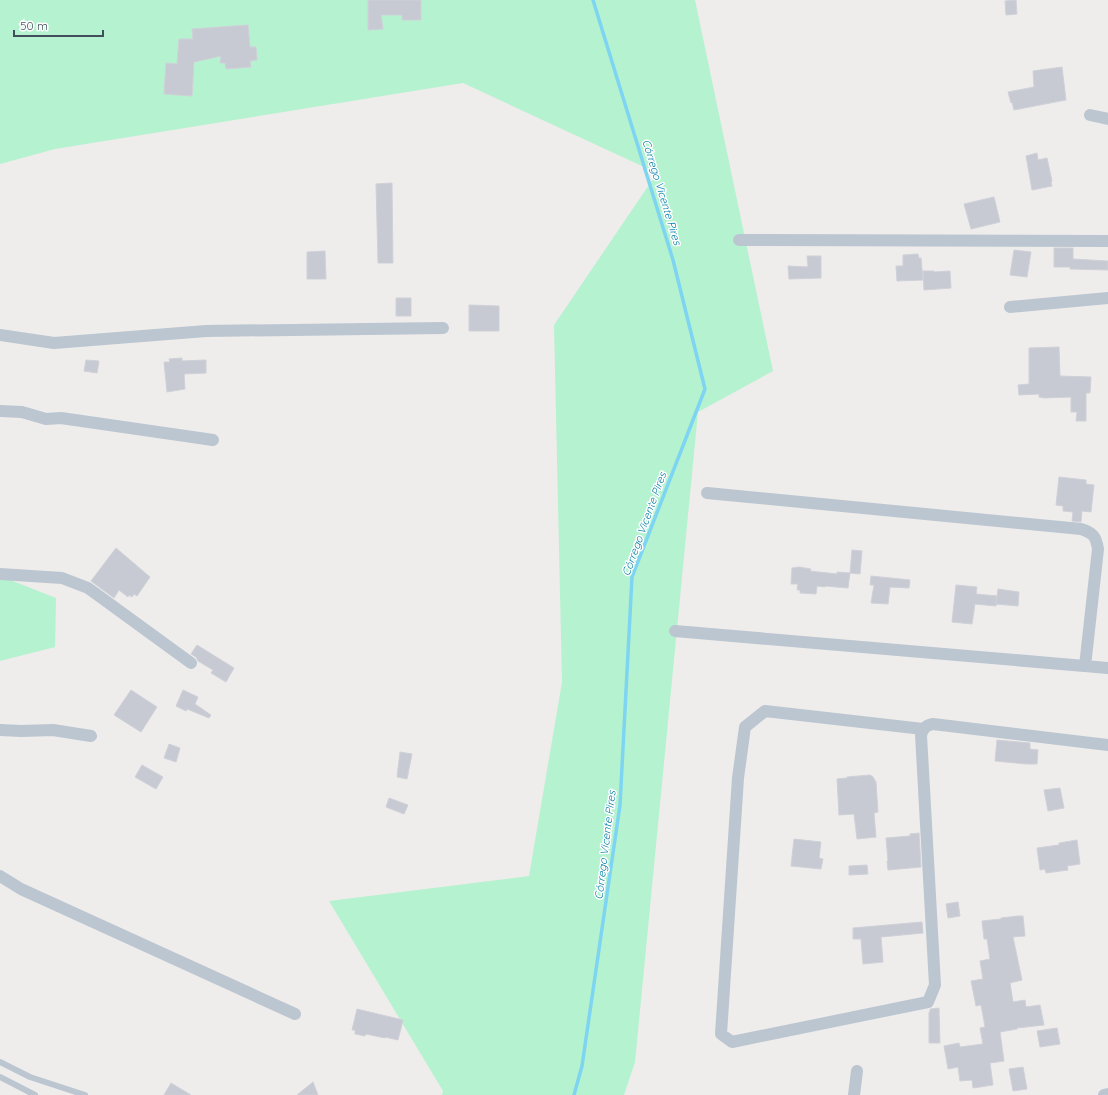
<svg xmlns="http://www.w3.org/2000/svg" width="1108" height="1095" viewBox="0 0 1108 1095" font-family="Quicksand,sans-serif">
	<style>
		.green { fill: #b5f2cf }
		.lines { fill: none; stroke-linecap: round; stroke-linejoin: round }
		.stream { stroke: #7ed5f2; stroke-width: 3.5 }
		.building { fill: #c7cad2; stroke: #cfd1d8 }
		.lane { stroke: #bbc6d0; stroke-width: 6 }
		.street { stroke: #bbc6d0; stroke-width: 12 }
		.labels { text-anchor: middle; stroke-width: 3; stroke-linejoin: round; paint-order: stroke }
		.water-label { font-size: 11px; font-style: italic; fill: #027da7; stroke: #fff }
	</style>
	<rect width="100%" height="100%" fill="#efecec"/>
	<path class="green" d="M 0,0 L 695,0 L 773,371 L 698,412 L 635,1062 L 624,1095 L 442,1095 L 443,1091 L 329,901 L 529,876 L 562,682 L 554,325 L 657,173 L 463,83 L 55,149 L 0,164 Z
		M 0,576 L 56,598 L 55,647 L 0,661 Z"/>
	<g class="lines">
		<path class="stream" d="M 574,1095 L 582,1066 L 620,805 L 632,577 L 705,389 L 673,260 L 593,0"/>
	</g>
	<path class="building" d="M 368,0 L 421,0 L 421,20 L 402,20 L 402,15 L 381,15 L 383,29 L 368,30 Z
		M 1016,0 L 1017,14 L 1006,15 L 1005,1 Z
		M 248,25 L 250,47 L 256,47 L 257,60 L 250,61 L 251,67 L 226,69 L 225,63 L 220,63 L 221,56 L 194,62 L 192,96 L 164,94 L 166,63 L 177,64 L 179,39 L 193,39 L 192,29 Z
		M 1062,67 L 1066,100 L 1014,110 L 1012,102 L 1011,103 L 1008,92 L 1034,87 L 1033,71 Z
		M 1037,153 L 1038,160 L 1047,158 L 1052,181 L 1051,182 L 1052,186 L 1032,190 L 1026,156 Z
		M 392,183 L 393,263 L 378,263 L 376,184 Z
		M 994,197 L 1000,222 L 971,229 L 964,204 Z
		M 1054,248 L 1073,248 L 1073,259 L 1108,261 L 1108,270 L 1070,269 L 1070,267 L 1054,267 Z
		M 1014,250 L 1031,252 L 1027,277 L 1010,275 Z
		M 325,251 L 326,279 L 307,279 L 307,252 Z
		M 918,254 L 919,258 L 921,258 L 923,280 L 897,281 L 896,266 L 903,266 L 903,255 Z
		M 807,256 L 821,256 L 821,278 L 789,279 L 788,266 L 808,267 Z
		M 923,271 L 934,271 L 934,272 L 950,271 L 951,288 L 924,290 Z
		M 396,298 L 411,298 L 411,316 L 396,316 Z
		M 469,305 L 499,306 L 499,331 L 469,331 Z
		M 1059,347 L 1060,376 L 1091,377 L 1090,393 L 1086,393 L 1086,421 L 1076,421 L 1077,412 L 1071,412 L 1071,397 L 1044,398 L 1039,397 L 1039,394 L 1019,395 L 1018,385 L 1029,384 L 1029,348 Z
		M 182,358 L 182,361 L 206,360 L 206,373 L 184,374 L 185,389 L 167,392 L 164,362 L 170,362 L 169,359 Z
		M 86,360 L 99,361 L 97,373 L 84,371 Z
		M 1059,477 L 1086,480 L 1086,484 L 1094,485 L 1091,512 L 1082,511 L 1081,522 L 1072,521 L 1073,512 L 1063,511 L 1063,506 L 1056,505 Z
		M 116,548 L 150,577 L 137,596 L 134,594 L 132,597 L 129,595 L 128,597 L 119,590 L 114,598 L 91,581 Z
		M 852,550 L 862,551 L 860,574 L 850,573 Z
		M 799,567 L 811,569 L 810,571 L 837,574 L 837,572 L 850,573 L 848,588 L 825,586 L 825,587 L 817,586 L 816,594 L 800,593 L 800,590 L 797,590 L 798,584 L 791,584 L 792,568 Z
		M 871,576 L 910,580 L 909,588 L 890,587 L 888,604 L 871,603 L 874,585 L 870,585 Z
		M 956,585 L 977,587 L 976,594 L 997,596 L 996,606 L 975,604 L 972,624 L 952,622 Z
		M 998,589 L 1019,592 L 1018,606 L 996,604 Z
		M 197,645 L 234,668 L 226,682 L 211,673 L 213,670 L 198,661 L 196,657 L 191,654 Z
		M 131,690 L 157,707 L 141,732 L 114,715 Z
		M 183,690 L 198,697 L 195,704 L 211,715 L 209,718 L 187,709 L 186,711 L 176,706 Z
		M 997,740 L 1030,743 L 1030,749 L 1038,750 L 1037,764 L 1026,764 L 995,761 Z
		M 169,744 L 180,748 L 176,762 L 164,758 Z
		M 400,752 L 412,754 L 407,779 L 397,777 Z
		M 142,765 L 163,777 L 156,789 L 135,777 Z
		M 870,775 L 873,777 L 876,782 L 878,812 L 874,813 L 876,837 L 857,839 L 854,814 L 839,815 L 837,779 L 847,778 L 847,777 Z
		M 1060,788 L 1064,808 L 1048,811 L 1044,790 Z
		M 389,798 L 408,805 L 404,814 L 386,807 Z
		M 919,833 L 921,867 L 888,870 L 887,861 L 888,861 L 886,838 L 910,836 L 910,834 Z
		M 794,839 L 821,842 L 819,858 L 823,859 L 821,869 L 791,866 Z
		M 1077,840 L 1080,864 L 1067,866 L 1068,870 L 1046,873 L 1045,869 L 1040,870 L 1037,848 L 1059,845 L 1059,843 Z
		M 867,865 L 868,874 L 849,875 L 849,866 Z
		M 958,902 L 960,916 L 948,918 L 946,904 Z
		M 1018,916 L 1023,916 L 1025,936 L 1013,937 L 1022,980 L 1010,983 L 1013,1002 L 1025,1000 L 1026,1007 L 1040,1005 L 1044,1025 L 1017,1028 L 1017,1029 L 1000,1032 L 1004,1061 L 990,1063 L 993,1085 L 973,1088 L 972,1080 L 960,1081 L 958,1067 L 948,1069 L 944,1046 L 959,1043 L 960,1047 L 983,1044 L 980,1028 L 985,1027 L 981,1005 L 976,1006 L 971,981 L 983,979 L 980,961 L 990,959 L 987,939 L 984,939 L 982,921 L 1001,919 L 1001,918 Z
		M 922,922 L 923,933 L 881,937 L 883,962 L 863,964 L 861,939 L 853,939 L 853,928 Z
		M 939,1008 L 940,1043 L 929,1043 L 929,1012 L 930,1012 L 930,1009 L 931,1009 Z
		M 357,1009 L 403,1020 L 398,1040 L 385,1037 L 385,1038 L 366,1034 L 365,1036 L 355,1034 L 355,1030 L 352,1030 Z
		M 1057,1028 L 1060,1044 L 1040,1047 L 1037,1031 Z
		M 1023,1067 L 1027,1089 L 1013,1091 L 1009,1069 Z
		M 313,1082 L 318,1095 L 297,1095 Z
		M 171,1083 L 191,1095 L 164,1095 Z"/>
	<g class="lines">
		<path class="lane" d="M 0,1062 L 30,1077 L 85,1095
			M 0,1077 L 35,1095"/>
		<path class="street" d="M 1090,115 L 1108,119
			M 739,240 L 1108,241
			M 1010,307 L 1108,298
			M 0,335 L 54,343 L 206,331 L 443,328
			M 0,411 L 22,412 L 46,419 L 61,418 L 213,440
			M 707,493 L 1081,529 C 1093,533 1096,536 1098,549 L 1085,666
			M 0,574 L 62,578 L 88,588 L 191,663
			M 675,631 L 1108,668
			M 923,729 L 765,711 L 745,727 L 738,778 L 721,1034 L 732,1042 L 928,1002 L 935,985 L 921,735 C 923,728 926,725 933,724 L 1108,745
			M 0,730 L 21,731 L 53,730 L 91,736
			M 0,876 L 21,889 L 295,1014
			M 854,1095 L 857,1071
			M 1104,1095 L 1108,1094"/>
	</g>
	<g class="labels">
		<g class="water-label">
			<text transform="translate(662 192) rotate(73)" y="4">Córrego Vicente Pires</text>
			<text transform="translate(644 524) rotate(-70)" y="4">Córrego Vicente Pires</text>
			<text transform="translate(605 845) rotate(-83)" y="4">Córrego Vicente Pires</text>
		</g>
	</g>
	<path d="M14 30v6h89v-6" fill="none" stroke="#434e5b" stroke-width="2"/>
	<text x="20" y="30" font-size="12" fill="#434e5b" stroke="#ffffff" stroke-width="3" paint-order="stroke">50 m</text>
</svg>
